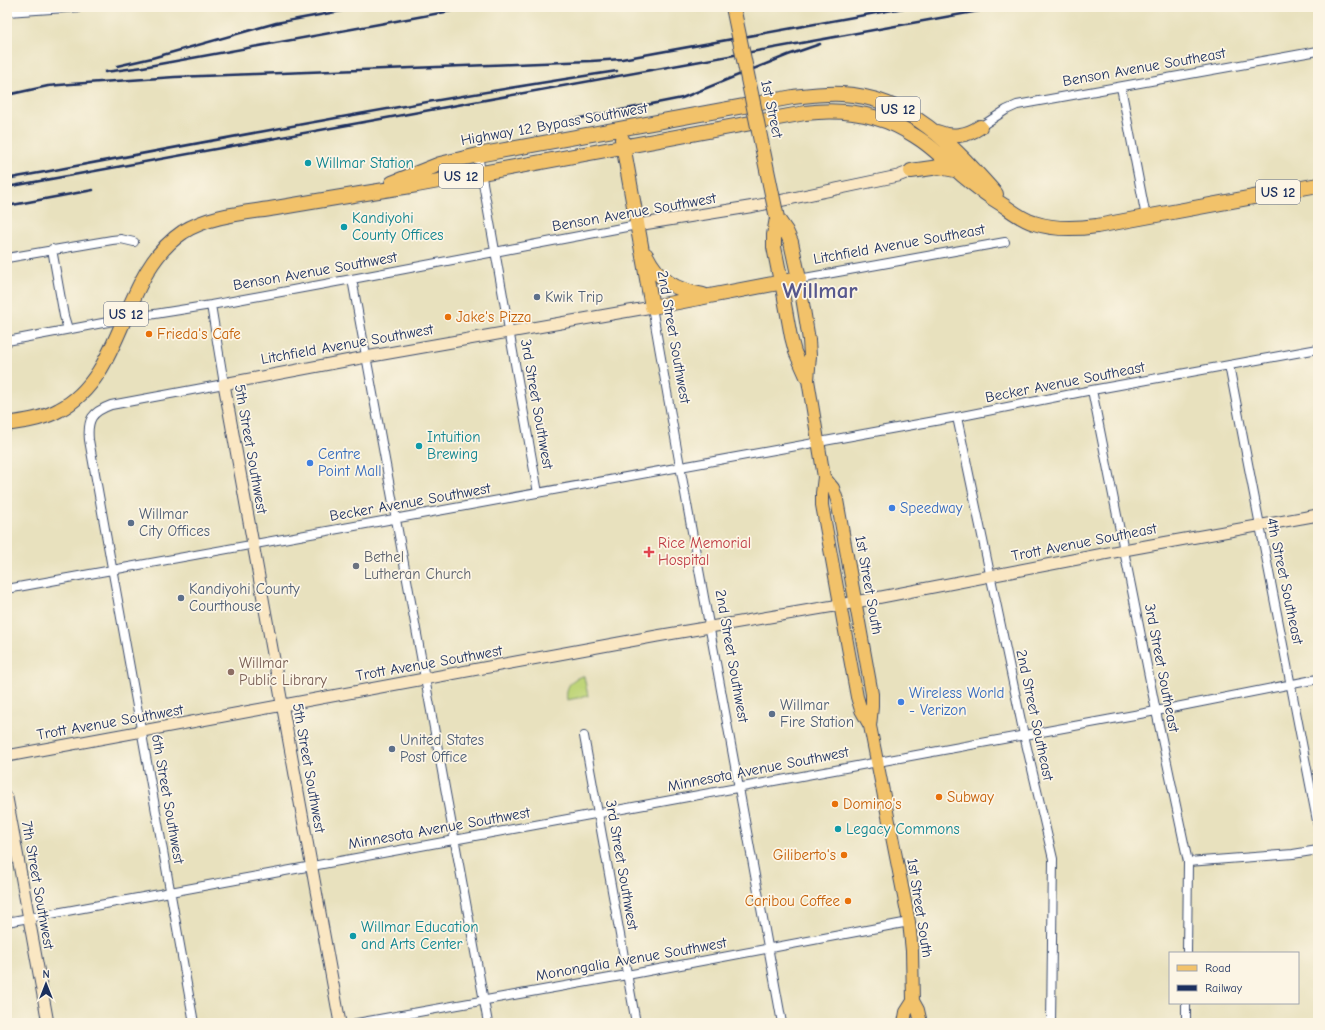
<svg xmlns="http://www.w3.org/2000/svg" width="1325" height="1030" viewBox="0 0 1325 1030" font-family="'Comic Neue',sans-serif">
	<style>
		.green { fill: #bfd579; stroke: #6d826c }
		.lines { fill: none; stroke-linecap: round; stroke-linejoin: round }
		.street-casing { stroke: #3a4a6c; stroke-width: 10 }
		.secondary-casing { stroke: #3a4a6c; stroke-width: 13 }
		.primary-casing { stroke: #3a4a6c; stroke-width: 14 }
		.highway-casing { stroke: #3a4a6c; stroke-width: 16 }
		.street { stroke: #fff; stroke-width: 8 }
		.secondary { stroke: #fae7c3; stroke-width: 11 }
		.primary { stroke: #f2c26a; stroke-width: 12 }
		.highway { stroke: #f2c26a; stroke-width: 14 }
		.rail { stroke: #1b2f5e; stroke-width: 2.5 }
		.highway-bridge-casing { stroke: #3a4a6c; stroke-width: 16; stroke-linecap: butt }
		.highway-bridge { stroke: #f2c26a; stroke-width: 14 }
		.culture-dot { fill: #0f9aa8; stroke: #fcf5e5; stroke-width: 1.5 }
		.service-dot { fill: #5c6f8a; stroke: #fcf5e5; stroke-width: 1.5 }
		.food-dot { fill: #e8710a; stroke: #fcf5e5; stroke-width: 1.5 }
		.shop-dot { fill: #3f7fe0; stroke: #fcf5e5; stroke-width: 1.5 }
		.health-dot { fill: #e0444e; stroke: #fcf5e5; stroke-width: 1.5 }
		.worship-dot { fill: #6b7280; stroke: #fcf5e5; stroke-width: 1.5 }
		.education-dot { fill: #8d6e63; stroke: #fcf5e5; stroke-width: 1.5 }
		.labels { text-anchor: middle; stroke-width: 3.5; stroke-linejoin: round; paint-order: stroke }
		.shield { fill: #fcf5e5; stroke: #5e6a86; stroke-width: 1 }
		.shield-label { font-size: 14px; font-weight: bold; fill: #1b2f5e }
		.street-label { font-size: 15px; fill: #1b2f5e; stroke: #fcf5e5 }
		.culture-label { font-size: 15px; fill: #0d838f; stroke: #fcf5e5; text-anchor: start }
		.service-label { font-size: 15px; fill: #4e5e75; stroke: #fcf5e5; text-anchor: start }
		.food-label { font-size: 15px; fill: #c56008; stroke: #fcf5e5; text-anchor: start }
		.shop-label { font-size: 15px; fill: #366cbe; stroke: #fcf5e5; text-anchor: start }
		.health-label { font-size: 15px; fill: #be3a42; stroke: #fcf5e5; text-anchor: start }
		.worship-label { font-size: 15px; fill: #5b616d; stroke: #fcf5e5; text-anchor: start }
		.education-label { font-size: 15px; fill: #785e54; stroke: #fcf5e5; text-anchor: start }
		.town-label { font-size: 23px; font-weight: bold; fill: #57588e; stroke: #fcf5e5 }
	</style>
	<rect width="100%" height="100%" fill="#fcf5e5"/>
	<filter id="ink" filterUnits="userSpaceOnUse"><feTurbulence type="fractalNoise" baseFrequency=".025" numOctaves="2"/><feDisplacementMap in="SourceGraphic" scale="8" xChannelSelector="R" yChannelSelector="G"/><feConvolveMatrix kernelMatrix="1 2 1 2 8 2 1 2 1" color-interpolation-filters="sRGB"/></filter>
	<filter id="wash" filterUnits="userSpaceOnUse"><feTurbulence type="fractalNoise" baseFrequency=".012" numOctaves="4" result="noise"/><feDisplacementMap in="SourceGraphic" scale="16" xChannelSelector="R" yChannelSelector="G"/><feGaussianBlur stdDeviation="0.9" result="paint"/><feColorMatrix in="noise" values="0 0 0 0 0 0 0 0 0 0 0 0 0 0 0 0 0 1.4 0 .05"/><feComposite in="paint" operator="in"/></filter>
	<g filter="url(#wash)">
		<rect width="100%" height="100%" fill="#e8e1be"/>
		<path class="green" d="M 584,676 L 588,696 L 567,700 C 565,687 571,678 584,676 Z"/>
	</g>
	<g filter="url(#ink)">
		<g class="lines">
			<defs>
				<path id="street" d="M 7,12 L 81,7
					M 1121,87 L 1146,217
					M 980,127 L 1006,110 L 1017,105 L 1318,51
					M 478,155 L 538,493
					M 52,249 L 64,316 L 68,329
					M 7,258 L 112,240 L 121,239 L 134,242
					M 352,279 L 488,1023
					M 799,279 L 1005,242
					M 652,307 L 680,466 L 782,1023
					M 7,341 L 124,319 L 211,305 L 352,279 L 637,225
					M 1229,365 L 1318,826
					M 1092,390 L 1156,711 L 1188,862 L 1187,953
					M 957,417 L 1024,735 L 1053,859 L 1051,1023
					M 7,589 L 957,417 L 1092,390 L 1318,349
					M 584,736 L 636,1023
					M 1188,862 L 1293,854 L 1318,850
					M 7,922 L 1156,711 L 1318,679
					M 194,1023 L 89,440 C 87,419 92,412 111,405 L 224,384 L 211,305
					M 357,1023 L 627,975 L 909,922
					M 1186,1023 L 1186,1003"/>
				<path id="secondary" d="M 637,225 L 755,206 L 898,176 L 911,171
					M 7,756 L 657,636 L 840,605 L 1124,550 L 1318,515
					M 7,798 L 48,1023
					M 340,1023 L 224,384 L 366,357 L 652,307"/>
				<path id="primary" d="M 799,279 L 809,340 L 810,356 L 808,380 L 824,477 L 822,493 L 822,505 L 857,697 L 861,710 L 870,726
					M 781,282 L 791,337 L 795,352 L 807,379
					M 824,477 L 833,488 L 837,500 L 872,694 L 872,707 L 870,726 L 909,922 L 912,951 L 913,1001 L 918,1010 L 921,1023
					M 904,1023 L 906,1012 L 913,1001"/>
				<path id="highway" d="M 937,132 C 951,138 967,136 980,127
					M 622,139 L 652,307 L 799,279 L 791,242 L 786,231 L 777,218
					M 911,171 L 939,167 L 955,170
					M 392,183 L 440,164 L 478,155 L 793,97 C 810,95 826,93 842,94 C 910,97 954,147 996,194
					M 777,218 L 774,235 L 774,247 L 781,282
					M 646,255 C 659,281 675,290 703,295
					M 7,424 C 25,421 43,419 59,410 C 126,375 120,274 183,232 C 210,215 246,213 276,208 C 323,200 370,192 417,185 L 805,113 C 845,108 882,114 915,136 C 932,146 947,162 962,175 C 975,186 988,196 1003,205 C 1013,212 1023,220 1034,223 C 1055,230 1076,229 1097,226 L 1318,185"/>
			</defs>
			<use href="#street" class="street-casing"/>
			<use href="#secondary" class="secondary-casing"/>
			<use href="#primary" class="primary-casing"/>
			<use href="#highway" class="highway-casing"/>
			<use href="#street" class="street"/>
			<use href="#secondary" class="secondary"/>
			<use href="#primary" class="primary"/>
			<use href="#highway" class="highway"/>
			<path class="rail" d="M 117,66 L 152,58 L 276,23 L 363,7
				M 105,72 L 143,67 L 473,7
				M 7,95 L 48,86 L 71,84 L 175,77 L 591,61 L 622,59 L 909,7
				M 555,123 L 682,98 L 788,55 L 820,44
				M 7,179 C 210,141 413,102 617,71
				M 7,187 C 338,126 670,67 1001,7
				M 7,206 L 93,190"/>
			<defs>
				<path id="highway-bridge" d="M 733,7 L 777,218"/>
			</defs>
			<use href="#highway-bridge" class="highway-bridge-casing"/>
			<use href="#highway-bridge" class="highway-bridge"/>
		</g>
	</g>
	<g class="culture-dot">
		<circle cx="308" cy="163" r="4"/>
		<circle cx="344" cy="227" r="4"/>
		<circle cx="419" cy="446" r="4"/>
		<circle cx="838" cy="829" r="4"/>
		<circle cx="353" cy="936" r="4"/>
	</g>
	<g class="service-dot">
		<circle cx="537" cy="297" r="4"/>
		<circle cx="131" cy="523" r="4"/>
		<circle cx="181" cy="598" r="4"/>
		<circle cx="772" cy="714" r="4"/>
		<circle cx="392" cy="749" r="4"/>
	</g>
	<g class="food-dot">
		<circle cx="448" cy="317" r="4"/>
		<circle cx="149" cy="334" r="4"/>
		<circle cx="939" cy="797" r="4"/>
		<circle cx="835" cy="804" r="4"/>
		<circle cx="844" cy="855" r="4"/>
		<circle cx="848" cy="901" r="4"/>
	</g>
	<g class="shop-dot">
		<circle cx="310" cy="463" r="4"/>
		<circle cx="892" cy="508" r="4"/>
		<circle cx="901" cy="702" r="4"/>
	</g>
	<path class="health-dot" d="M647 546h4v4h4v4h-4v4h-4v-4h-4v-4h4z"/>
	<circle class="worship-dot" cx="356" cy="566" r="4"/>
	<circle class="education-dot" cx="231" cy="672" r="4"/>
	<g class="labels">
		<g class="shield">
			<rect x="876" y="97" width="44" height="24" rx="3"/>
			<rect x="439" y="164" width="44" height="24" rx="3"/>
			<rect x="1256" y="180" width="44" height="24" rx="3"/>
			<rect x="104" y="302" width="44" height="24" rx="3"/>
		</g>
		<g class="shield-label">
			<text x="898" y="114">US 12</text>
			<text x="461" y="181">US 12</text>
			<text x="1278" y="197">US 12</text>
			<text x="126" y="319">US 12</text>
		</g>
		<g class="street-label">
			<text transform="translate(1144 67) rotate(-10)" y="5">Benson Avenue Southeast</text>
			<text transform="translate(772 109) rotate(78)" y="5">1st Street</text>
			<text transform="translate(554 124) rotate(-10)" y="5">Highway 12 Bypass Southwest</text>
			<text transform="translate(634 212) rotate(-10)" y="5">Benson Avenue Southwest</text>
			<text transform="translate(899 244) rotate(-10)" y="5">Litchfield Avenue Southeast</text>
			<text transform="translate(315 271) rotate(-10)" y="5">Benson Avenue Southwest</text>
			<text transform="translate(674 337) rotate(80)" y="5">2nd Street Southwest</text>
			<text transform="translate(347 344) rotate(-10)" y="5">Litchfield Avenue Southwest</text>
			<text transform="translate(1065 382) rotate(-11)" y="5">Becker Avenue Southeast</text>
			<text transform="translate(537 404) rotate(80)" y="5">3rd Street Southwest</text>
			<text transform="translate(251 449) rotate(80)" y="5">5th Street Southwest</text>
			<text transform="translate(410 502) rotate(-10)" y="5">Becker Avenue Southwest</text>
			<text transform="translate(1084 542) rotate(-11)" y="5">Trott Avenue Southeast</text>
			<text transform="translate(1285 581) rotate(78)" y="5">4th Street Southeast</text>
			<text transform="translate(869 585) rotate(80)" y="5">1st Street South</text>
			<text transform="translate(732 656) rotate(80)" y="5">2nd Street Southwest</text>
			<text transform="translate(429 663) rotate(-10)" y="5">Trott Avenue Southwest</text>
			<text transform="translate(1162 668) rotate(79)" y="5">3rd Street Southeast</text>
			<text transform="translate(1035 715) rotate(78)" y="5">2nd Street Southeast</text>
			<text transform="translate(110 722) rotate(-10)" y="5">Trott Avenue Southwest</text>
			<text transform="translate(309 768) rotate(80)" y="5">5th Street Southwest</text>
			<text transform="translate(758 769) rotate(-11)" y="5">Minnesota Avenue Southwest</text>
			<text transform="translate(168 799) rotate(80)" y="5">6th Street Southwest</text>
			<text transform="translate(439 828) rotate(-10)" y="5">Minnesota Avenue Southwest</text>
			<text transform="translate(622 865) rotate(80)" y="5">3rd Street Southwest</text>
			<text transform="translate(38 885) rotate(80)" y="5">7th Street Southwest</text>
			<text transform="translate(920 908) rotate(81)" y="5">1st Street South</text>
			<text transform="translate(631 959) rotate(-10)" y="5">Monongalia Avenue Southwest</text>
		</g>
		<g class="culture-label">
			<text x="316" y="168">Willmar Station</text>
			<text x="352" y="223">Kandiyohi<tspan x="352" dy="17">County Offices</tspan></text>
			<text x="427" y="442">Intuition<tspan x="427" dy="17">Brewing</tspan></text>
			<text x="846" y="834">Legacy Commons</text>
			<text x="361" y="932">Willmar Education<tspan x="361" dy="17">and Arts Center</tspan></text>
		</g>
		<g class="service-label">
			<text x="545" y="302">Kwik Trip</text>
			<text x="139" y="519">Willmar<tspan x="139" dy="17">City Offices</tspan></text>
			<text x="189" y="594">Kandiyohi County<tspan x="189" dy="17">Courthouse</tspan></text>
			<text x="780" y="710">Willmar<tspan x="780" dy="17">Fire Station</tspan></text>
			<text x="400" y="745">United States<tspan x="400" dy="17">Post Office</tspan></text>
		</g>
		<g class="food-label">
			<text x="456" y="322">Jake's Pizza</text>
			<text x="157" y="339">Frieda's Cafe</text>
			<text x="947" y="802">Subway</text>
			<text x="843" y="809">Domino's</text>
			<text x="836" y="860" text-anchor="end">Giliberto's</text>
			<text x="840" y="906" text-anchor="end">Caribou Coffee</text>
		</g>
		<g class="shop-label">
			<text x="318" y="459">Centre<tspan x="318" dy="17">Point Mall</tspan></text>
			<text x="900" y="513">Speedway</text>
			<text x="909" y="698">Wireless World<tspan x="909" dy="17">- Verizon</tspan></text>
		</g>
		<g class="health-label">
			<text x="658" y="548">Rice Memorial<tspan x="658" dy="17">Hospital</tspan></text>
		</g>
		<g class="worship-label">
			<text x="364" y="562">Bethel<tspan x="364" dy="17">Lutheran Church</tspan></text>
		</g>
		<g class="education-label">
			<text x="239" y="668">Willmar<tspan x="239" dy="17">Public Library</tspan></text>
		</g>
		<g class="town-label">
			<text x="820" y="298">Willmar</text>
		</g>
	</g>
	<rect width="1325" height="1030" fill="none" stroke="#fcf5e5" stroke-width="24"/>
	<rect x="1169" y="952" width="130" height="52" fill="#fcf5e5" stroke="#a2a6af"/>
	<rect x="1177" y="965" width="20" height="6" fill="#f2c26a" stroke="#a2a6af"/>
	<text x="1205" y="972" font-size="12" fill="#1b2f5e">Road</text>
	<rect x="1177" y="985" width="20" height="6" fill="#1b2f5e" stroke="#a2a6af"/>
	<text x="1205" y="992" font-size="12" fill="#1b2f5e">Railway</text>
	<g transform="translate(46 984)" stroke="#fcf5e5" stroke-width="3" paint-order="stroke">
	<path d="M0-3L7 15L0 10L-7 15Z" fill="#1b2f5e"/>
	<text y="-6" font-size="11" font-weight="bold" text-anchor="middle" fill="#1b2f5e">N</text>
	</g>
</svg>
